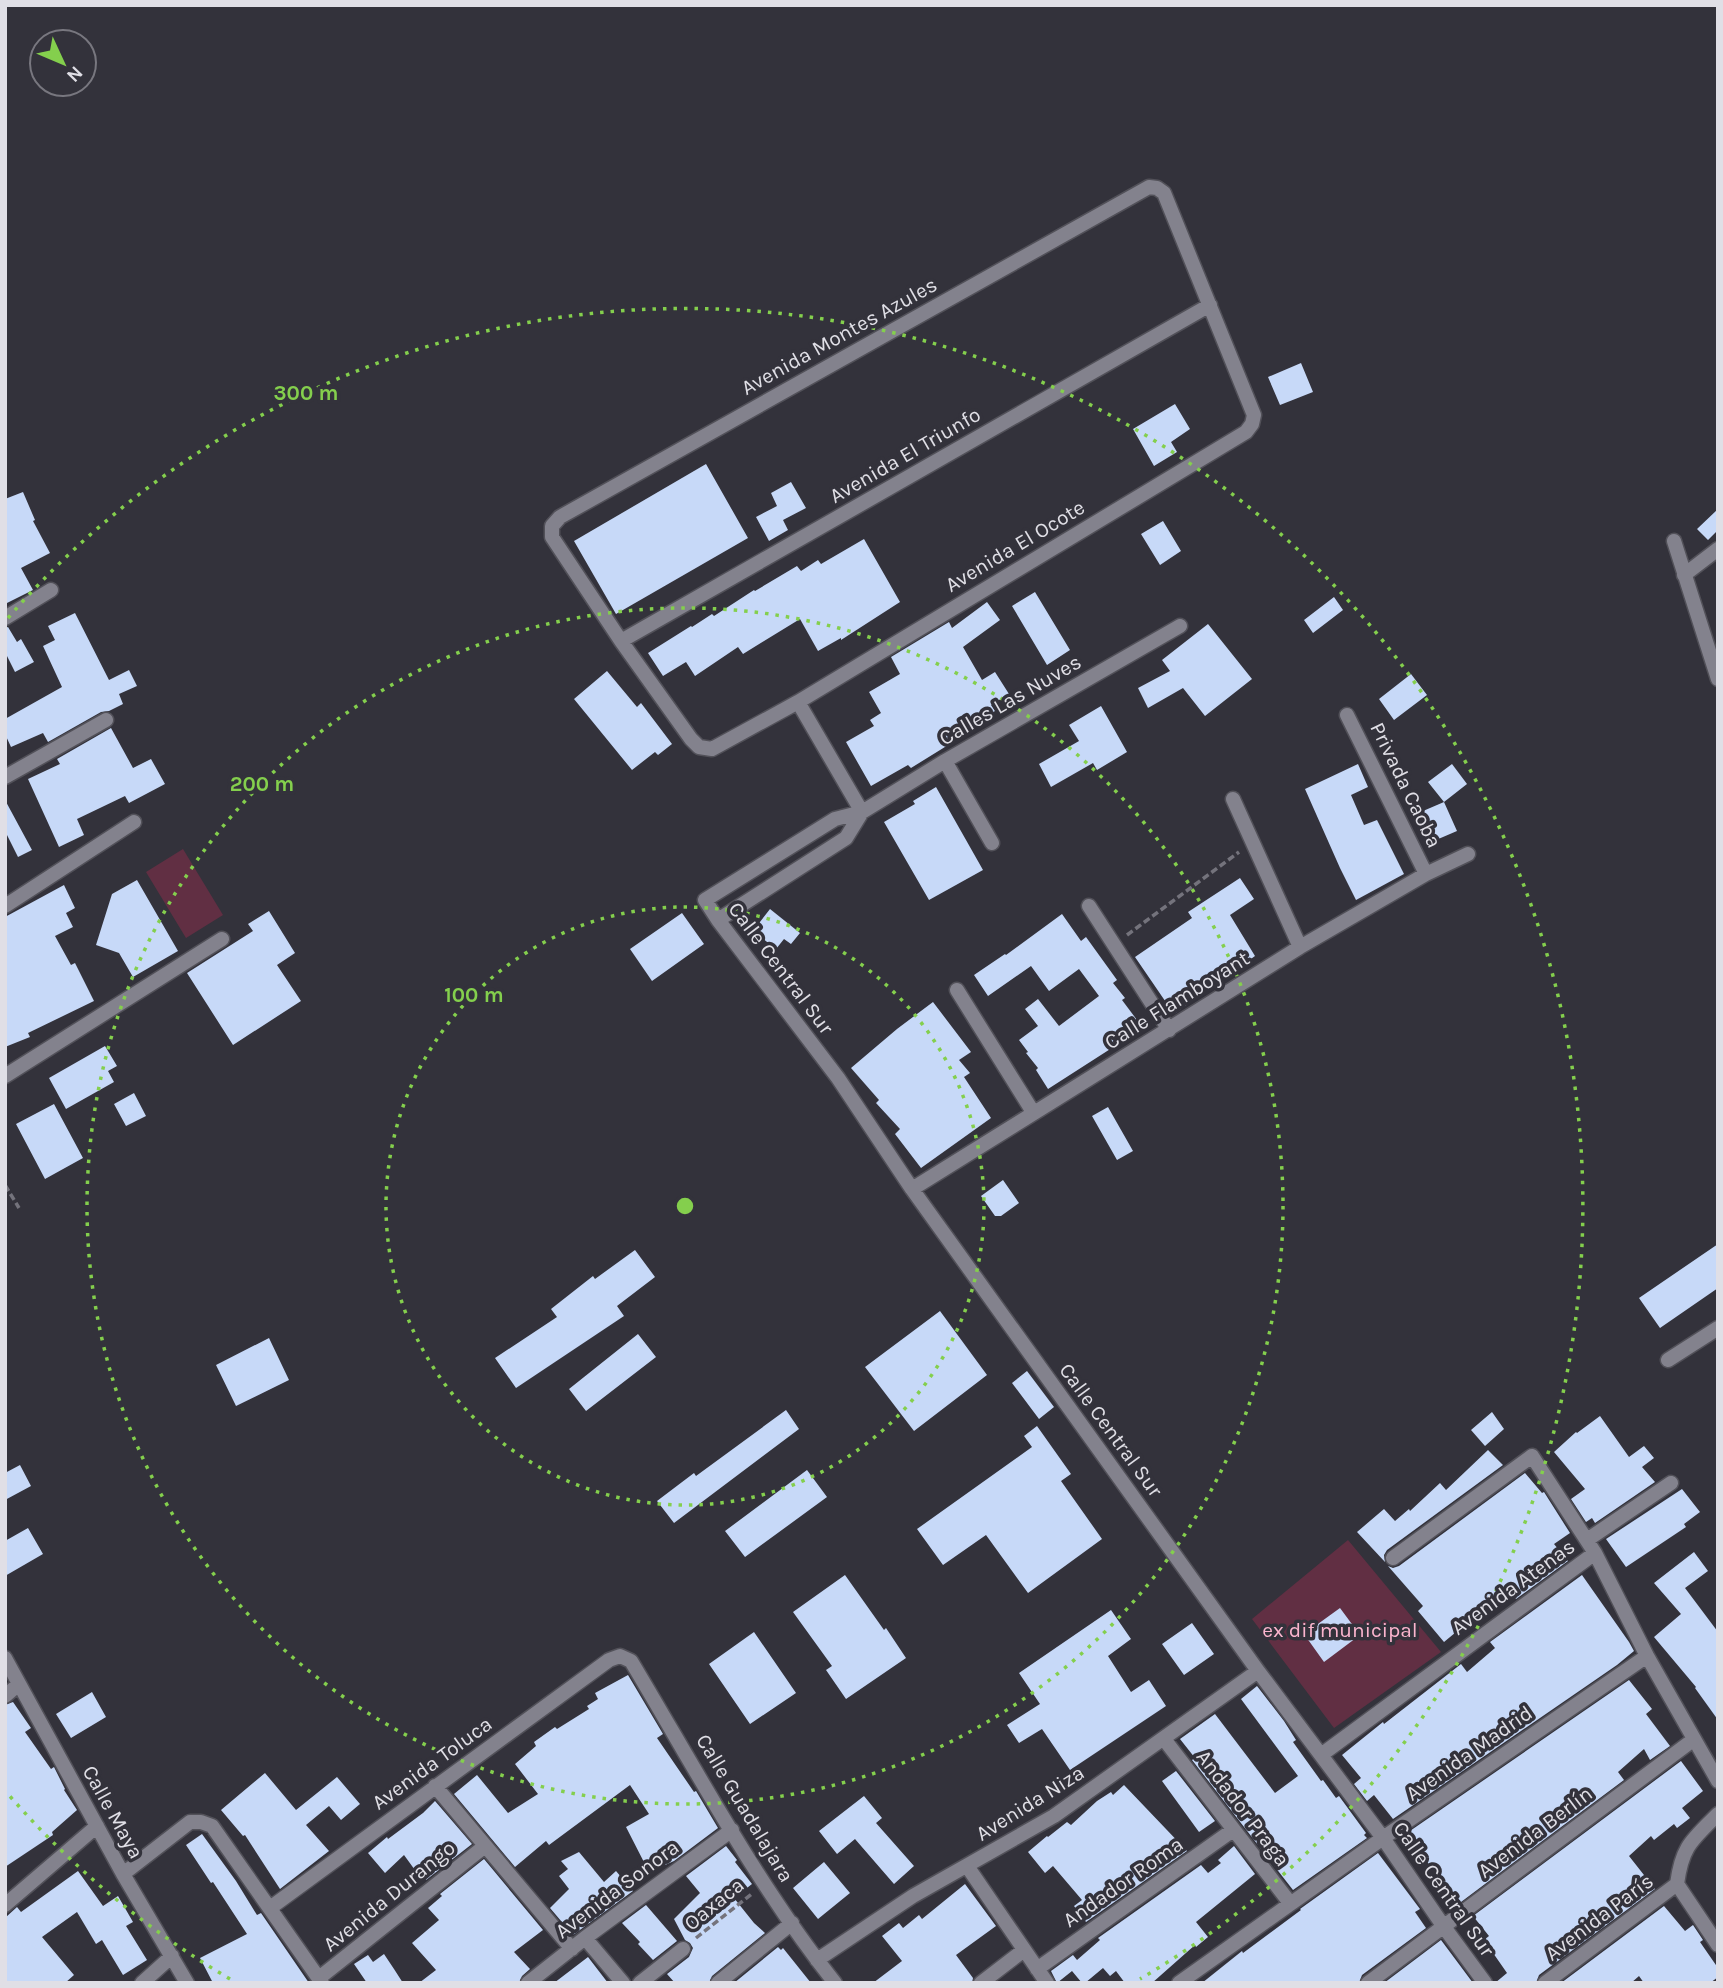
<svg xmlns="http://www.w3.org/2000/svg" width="1723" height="1988" viewBox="0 0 1723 1988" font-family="Karla,sans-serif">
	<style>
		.green { fill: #612f43 }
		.building { fill: #c7d9f8 }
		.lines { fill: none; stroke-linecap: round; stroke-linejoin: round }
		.minor-casing { stroke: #525159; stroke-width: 17 }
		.path { stroke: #74737c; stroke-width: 3.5; stroke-dasharray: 7 3.5; stroke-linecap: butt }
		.minor { stroke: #83828d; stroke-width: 14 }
		.ring { fill: none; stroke: #84cf4d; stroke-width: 3.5; stroke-dasharray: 3.5 7 }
		.labels { text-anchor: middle; stroke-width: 7; stroke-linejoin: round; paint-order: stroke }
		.street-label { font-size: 21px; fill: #e0dfe6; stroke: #33323b }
		.park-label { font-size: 21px; fill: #fbb5ce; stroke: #33323b }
		.centre { fill: #84cf4d; stroke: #33323b; stroke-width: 3.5 }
		.ring-label { font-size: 21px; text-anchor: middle; font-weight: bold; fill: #84cf4d; stroke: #33323b; stroke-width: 7; stroke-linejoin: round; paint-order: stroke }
	</style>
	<rect width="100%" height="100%" fill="#33323b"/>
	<path class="green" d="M 183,849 L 223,915 L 186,938 L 146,872 Z
		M 1348,1540 L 1441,1652 L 1334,1728 L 1252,1619 Z"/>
	<path class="building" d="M 1301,363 L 1313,392 L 1280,405 L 1268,377 Z
		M 1175,404 L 1190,429 L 1171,442 L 1177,452 L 1154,466 L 1133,429 Z
		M 706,464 L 748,538 L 616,614 L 574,541 Z
		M 791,482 L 806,508 L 783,520 L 788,530 L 769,541 L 756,517 L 777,506 L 771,493 Z
		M 23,492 L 35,520 L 33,521 L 50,553 L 21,568 L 33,590 L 5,604 L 5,499 Z
		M 1718,509 L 1718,530 L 1708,540 L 1697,529 Z
		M 1163,521 L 1181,551 L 1160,565 L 1141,534 Z
		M 864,539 L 900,602 L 841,640 L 841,638 L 818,651 L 800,619 L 743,654 L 738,647 L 695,676 L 686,662 L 663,676 L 648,653 L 691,626 L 692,627 L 712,614 L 714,616 L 754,590 L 755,591 L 797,566 L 801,571 L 818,560 L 821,564 Z
		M 1035,592 L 1070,650 L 1047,665 L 1012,606 Z
		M 1334,597 L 1343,610 L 1313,633 L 1304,620 Z
		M 987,602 L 1000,620 L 963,647 L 982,680 L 995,672 L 1009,694 L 991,705 L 995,711 L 950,738 L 953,742 L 911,768 L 908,765 L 871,786 L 846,742 L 874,726 L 870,720 L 881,713 L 869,692 L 900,674 L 891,657 L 949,622 L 952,628 Z
		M 75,613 L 109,680 L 129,670 L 137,686 L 119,694 L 123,704 L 109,711 L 101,712 L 48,742 L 43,733 L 11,747 L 5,734 L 5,719 L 62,687 L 43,646 L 55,640 L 48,626 Z
		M 1208,624 L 1252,679 L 1205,716 L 1183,688 L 1148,708 L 1138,688 L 1170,671 L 1162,660 Z
		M 8,627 L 17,642 L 21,639 L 34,662 L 15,672 L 5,652 L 5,628 Z
		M 607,671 L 637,707 L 641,703 L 672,744 L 658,755 L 655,752 L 632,770 L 574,699 Z
		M 1411,674 L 1427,695 L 1394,720 L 1379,699 Z
		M 1101,706 L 1127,752 L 1097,770 L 1093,763 L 1051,787 L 1039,764 L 1079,741 L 1069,725 Z
		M 111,728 L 133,768 L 151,759 L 165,784 L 129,803 L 125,796 L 77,819 L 84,835 L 59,847 L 28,779 L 60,764 L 57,759 Z
		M 1358,764 L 1368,787 L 1351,795 L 1364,825 L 1377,820 L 1404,874 L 1356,900 L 1340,868 L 1305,789 Z
		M 1452,764 L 1467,784 L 1444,802 L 1428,782 Z
		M 936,787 L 983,870 L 929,900 L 884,822 L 915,804 L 913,801 Z
		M 5,800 L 32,850 L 18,857 L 5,831 Z
		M 1444,802 L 1457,831 L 1429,843 L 1416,814 Z
		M 1240,878 L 1254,899 L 1230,915 L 1255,956 L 1174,1014 L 1135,957 L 1192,918 L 1188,912 Z
		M 137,880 L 178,951 L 133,977 L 119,953 L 96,945 L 112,894 Z
		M 64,885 L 75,908 L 66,913 L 73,927 L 55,936 L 71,965 L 75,963 L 94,1001 L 28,1033 L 30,1037 L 5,1047 L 5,917 Z
		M 770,909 L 800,933 L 791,944 L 784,939 L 776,949 L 753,931 Z
		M 269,911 L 295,953 L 277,965 L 301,1001 L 233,1045 L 187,973 L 253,931 L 248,924 Z
		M 682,913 L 704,944 L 652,981 L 630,949 Z
		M 1062,914 L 1081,941 L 1086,937 L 1117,980 L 1113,983 L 1125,998 L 1122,1000 L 1143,1028 L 1048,1089 L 1036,1070 L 1038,1068 L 1026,1053 L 1028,1052 L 1019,1040 L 1038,1026 L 1025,1009 L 1038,999 L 1059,1026 L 1099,996 L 1079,969 L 1049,991 L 1031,966 L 988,996 L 974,975 L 1005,954 L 1006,955 Z
		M 933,1002 L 971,1052 L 959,1060 L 970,1073 L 964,1077 L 991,1118 L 921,1168 L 895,1134 L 900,1129 L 876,1103 L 879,1100 L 851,1068 L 897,1029 Z
		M 105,1046 L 117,1066 L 108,1071 L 114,1082 L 66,1109 L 49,1078 Z
		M 134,1093 L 146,1116 L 126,1126 L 114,1104 Z
		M 54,1104 L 83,1158 L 45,1179 L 16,1124 Z
		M 1108,1107 L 1133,1151 L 1117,1160 L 1092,1116 Z
		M 1003,1180 L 1019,1203 L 1001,1216 L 995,1216 L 981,1196 Z
		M 1718,1244 L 1718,1288 L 1660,1328 L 1639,1298 Z
		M 635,1250 L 655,1277 L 617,1306 L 624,1316 L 516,1388 L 495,1358 L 557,1317 L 551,1309 L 593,1276 L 595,1279 Z
		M 940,1311 L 987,1375 L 914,1431 L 865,1367 Z
		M 638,1334 L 656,1357 L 586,1411 L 569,1389 Z
		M 269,1338 L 289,1380 L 236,1406 L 216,1365 Z
		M 1027,1371 L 1054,1407 L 1039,1419 L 1012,1383 Z
		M 786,1410 L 799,1429 L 674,1523 L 657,1501 L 694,1473 L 696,1476 Z
		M 1492,1412 L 1504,1429 L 1485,1446 L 1471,1430 Z
		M 1600,1416 L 1629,1457 L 1644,1446 L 1654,1458 L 1642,1467 L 1655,1482 L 1595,1523 L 1592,1518 L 1586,1522 L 1571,1499 L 1585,1489 L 1554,1452 L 1576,1432 L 1577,1433 Z
		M 1037,1426 L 1071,1474 L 1061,1481 L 1102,1539 L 1028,1593 L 986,1535 L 943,1565 L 917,1529 L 1032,1447 L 1024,1436 Z
		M 1488,1450 L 1503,1465 L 1387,1550 L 1384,1555 L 1385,1562 L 1357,1532 L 1384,1509 L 1395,1521 L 1409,1509 L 1410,1511 L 1440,1483 L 1446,1490 Z
		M 20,1465 L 31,1486 L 5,1500 L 5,1473 Z
		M 807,1470 L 827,1497 L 745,1557 L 725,1531 Z
		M 1525,1473 L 1542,1493 L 1544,1492 L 1570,1533 L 1554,1544 L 1568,1561 L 1516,1599 L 1508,1589 L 1444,1642 L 1418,1611 L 1423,1606 L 1388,1566 L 1393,1568 L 1399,1566 Z
		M 1682,1489 L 1700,1512 L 1684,1524 L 1686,1527 L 1626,1567 L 1606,1539 Z
		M 28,1528 L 43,1554 L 5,1576 L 5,1541 Z
		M 1694,1552 L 1708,1571 L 1685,1588 L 1718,1632 L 1718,1720 L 1695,1688 L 1696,1687 L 1654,1637 L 1681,1614 L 1654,1583 Z
		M 845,1575 L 884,1630 L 886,1628 L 906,1658 L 846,1699 L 826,1670 L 832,1666 L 793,1612 Z
		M 1582,1575 L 1629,1642 L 1634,1651 L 1617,1665 L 1393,1819 L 1374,1795 L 1367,1801 L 1354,1784 L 1361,1778 L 1342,1755 L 1383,1722 L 1384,1724 L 1461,1664 L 1467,1672 L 1495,1648 L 1490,1642 Z
		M 1340,1608 L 1360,1635 L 1324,1662 L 1304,1634 Z
		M 1111,1610 L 1131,1639 L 1108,1656 L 1131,1692 L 1149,1680 L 1166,1706 L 1070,1770 L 1042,1729 L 1019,1743 L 1007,1725 L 1040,1704 L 1019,1673 Z
		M 1192,1623 L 1214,1654 L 1184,1675 L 1162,1644 Z
		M 754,1632 L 796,1693 L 750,1724 L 709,1664 Z
		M 628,1675 L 663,1734 L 657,1738 L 694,1792 L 696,1791 L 718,1828 L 674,1861 L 649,1872 L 626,1827 L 649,1814 L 630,1785 L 549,1845 L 546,1841 L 515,1867 L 454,1794 L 477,1775 L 508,1813 L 538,1794 L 515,1764 L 536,1746 L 534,1742 L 555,1727 L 557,1729 L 589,1709 L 587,1706 L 598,1699 L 595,1693 Z
		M 1629,1680 L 1652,1709 L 1646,1714 L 1670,1746 L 1650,1760 L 1644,1749 L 1618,1772 L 1624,1780 L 1457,1905 L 1407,1833 Z
		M 1257,1686 L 1284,1721 L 1296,1740 L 1293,1742 L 1321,1781 L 1323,1780 L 1336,1798 L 1339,1796 L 1366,1833 L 1364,1835 L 1367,1838 L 1293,1890 L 1192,1760 L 1195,1758 L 1180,1739 L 1215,1714 L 1275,1793 L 1298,1776 L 1241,1699 Z
		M 92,1692 L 106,1717 L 71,1738 L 56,1714 Z
		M 13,1702 L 31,1728 L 25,1732 L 51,1769 L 54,1767 L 65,1789 L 64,1790 L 77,1810 L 52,1832 L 53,1835 L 5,1867 L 5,1705 Z
		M 1681,1761 L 1703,1791 L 1682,1808 L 1690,1818 L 1677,1828 L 1674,1824 L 1654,1840 L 1651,1836 L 1629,1856 L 1655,1889 L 1539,1975 L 1536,1983 L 1495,1983 L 1507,1973 L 1484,1940 L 1489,1936 L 1473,1916 Z
		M 1176,1771 L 1215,1821 L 1199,1832 L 1162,1781 Z
		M 265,1773 L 296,1810 L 337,1777 L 360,1804 L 341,1820 L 329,1806 L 306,1825 L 329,1851 L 280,1889 L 245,1835 L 243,1836 L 221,1810 Z
		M 1124,1785 L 1187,1851 L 1086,1922 L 1074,1906 L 1082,1900 L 1053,1866 L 1045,1873 L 1028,1852 L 1047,1836 L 1048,1837 L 1067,1822 L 1071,1825 L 1097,1801 L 1111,1792 L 1113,1795 Z
		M 864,1796 L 882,1818 L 876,1823 L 914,1866 L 894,1884 L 855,1839 L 837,1854 L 819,1831 Z
		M 435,1801 L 472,1844 L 426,1880 L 421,1875 L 420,1877 L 404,1855 L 385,1873 L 368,1853 L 387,1837 L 388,1839 L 423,1813 Z
		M 202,1834 L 236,1881 L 257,1915 L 261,1913 L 309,1983 L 213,1983 L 200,1958 L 247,1934 L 213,1882 L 211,1883 L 186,1845 Z
		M 726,1846 L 737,1860 L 735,1862 L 752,1884 L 734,1898 L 754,1923 L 765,1933 L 712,1976 L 709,1983 L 675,1983 L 667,1974 L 689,1957 L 693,1948 L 690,1943 L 685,1940 L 674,1919 L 700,1893 L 686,1876 Z
		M 1234,1846 L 1255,1874 L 1196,1922 L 1208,1937 L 1196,1947 L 1195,1945 L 1152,1983 L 1125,1983 L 1116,1971 L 1110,1976 L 1103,1968 L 1085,1983 L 1082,1983 L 1072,1971 L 1057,1983 L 1051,1971 L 1073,1955 L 1077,1960 L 1100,1940 L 1098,1938 L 1201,1865 L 1208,1873 L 1221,1863 L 1218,1860 Z
		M 579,1852 L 604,1882 L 616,1871 L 633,1891 L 573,1935 L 550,1908 L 569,1889 L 559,1876 L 568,1869 L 561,1861 Z
		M 1378,1853 L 1420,1909 L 1415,1912 L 1426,1928 L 1362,1975 L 1359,1983 L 1202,1983 L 1242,1951 L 1243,1953 L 1301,1910 L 1300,1909 Z
		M 484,1859 L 543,1930 L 514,1952 L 530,1969 L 522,1976 L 519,1983 L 419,1983 L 436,1970 L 412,1943 L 439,1920 L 428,1908 L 442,1896 L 440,1894 Z
		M 824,1862 L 850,1893 L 818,1919 L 793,1888 Z
		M 78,1871 L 103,1906 L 118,1896 L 133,1922 L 126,1926 L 147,1960 L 123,1975 L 102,1940 L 96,1944 L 77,1912 L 42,1937 L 74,1975 L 65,1983 L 5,1983 L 5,1918 L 17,1907 L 21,1912 Z
		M 965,1884 L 996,1926 L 956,1955 L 973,1978 L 972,1983 L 873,1983 L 902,1961 L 882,1936 L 899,1923 L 903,1928 L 919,1915 L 922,1919 Z
		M 646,1905 L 677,1941 L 653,1960 L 638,1944 L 640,1942 L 622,1923 Z
		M 1664,1906 L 1685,1931 L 1693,1925 L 1703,1940 L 1700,1942 L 1718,1968 L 1718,1977 L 1710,1983 L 1644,1983 L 1639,1976 L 1631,1983 L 1561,1983 Z
		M 1441,1940 L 1473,1983 L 1384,1983 Z
		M 778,1947 L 781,1950 L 783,1948 L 811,1983 L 734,1983 Z
		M 384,1954 L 394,1969 L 403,1983 L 367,1983 L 354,1964 L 368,1955 L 373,1962 Z
		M 588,1957 L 608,1983 L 554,1983 Z"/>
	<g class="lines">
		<defs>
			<path id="minor" d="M 1149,187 L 1157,188 L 1164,193 L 1254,415 L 1252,424 L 1246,432 L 798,702 L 712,749 L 699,747 L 691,739 L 621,641 L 552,537 L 552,526 L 560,517 Z
				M 1674,541 L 1718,679
				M 1684,575 L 1718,549
				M 5,618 L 51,590
				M 1180,626 L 945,761 L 862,812 L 835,819 L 705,900 L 718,920 L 838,1078 L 912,1189 L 1258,1671 L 1383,1838 L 1444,1927 L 1485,1983
				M 621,641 L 1210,305
				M 798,702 L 862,812
				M 1347,715 L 1426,874
				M 945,761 L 992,843
				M 5,777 L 106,720
				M 1233,799 L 1300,947
				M 5,906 L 134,822
				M 1089,906 L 1169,1030
				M 718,920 L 846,838 L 862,812
				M 957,990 L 1033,1112
				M 5,1076 L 222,939
				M 912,1189 L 1300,947 L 1426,874 L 1468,854
				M 1668,1360 L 1718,1328
				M 1587,1540 L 1671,1483
				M 1393,1558 L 1532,1456 L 1595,1553 L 1647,1656 L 1718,1781
				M 5,1658 L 123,1874 L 187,1983
				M 5,1696 L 19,1684
				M 1164,1739 L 1290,1903
				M 1321,1755 L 1595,1553
				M 435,1786 L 572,1949
				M 967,1866 L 1047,1983
				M 123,1874 L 190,1822 L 201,1822 L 212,1826 L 322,1983
				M 1677,1884 C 1682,1846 1692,1840 1718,1814
				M 1677,1884 L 1718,1945
				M 5,1905 L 97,1826
				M 270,1908 L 609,1660 L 620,1656 L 631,1661 C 695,1768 757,1885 835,1983
				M 585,1938 L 623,1983
				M 817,1960 L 913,1896 L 1054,1816 L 1258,1671
				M 1037,1969 L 1233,1830
				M 319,1978 L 485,1846
				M 142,1983 L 172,1956
				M 528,1983 L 585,1938 L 732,1830
				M 640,1983 L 683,1949
				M 718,1983 L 792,1923
				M 981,1983 L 1024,1950
				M 1179,1983 L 1383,1838 L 1647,1656
				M 1368,1983 L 1693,1740
				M 1545,1983 L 1677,1884"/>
		</defs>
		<use href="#minor" class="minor-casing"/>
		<path class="path" d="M 1127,935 L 1239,852
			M 5,1185 L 19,1208
			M 696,1938 L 753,1893"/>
		<use href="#minor" class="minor"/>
	</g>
	<g class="ring">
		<circle cx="685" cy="1206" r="299"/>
		<circle cx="685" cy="1206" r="598"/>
		<path d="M230 1979A897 897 0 0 1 8 1794M8 618A897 897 0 1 1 1140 1979"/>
	</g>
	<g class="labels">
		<g class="street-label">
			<text transform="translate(839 336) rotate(-29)" y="7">Avenida Montes Azules</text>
			<text transform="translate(905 455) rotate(-30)" y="7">Avenida El Triunfo</text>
			<text transform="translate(1015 546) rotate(-31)" y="7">Avenida El Ocote</text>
			<text transform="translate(1010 700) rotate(-30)" y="7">Calles Las Nuves</text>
			<text transform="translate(1406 785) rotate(64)" y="7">Privada Caoba</text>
			<text transform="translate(781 968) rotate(53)" y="7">Calle Central Sur</text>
			<text transform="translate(1177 1000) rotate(-32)" y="7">Calle Flamboyant</text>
			<text transform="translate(1111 1430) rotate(54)" y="7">Calle Central Sur</text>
			<text transform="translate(1513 1587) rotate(-36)" y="7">Avenida Atenas</text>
			<text transform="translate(1469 1753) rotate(-35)" y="7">Avenida Madrid</text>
			<text transform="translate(432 1763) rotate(-36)" y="7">Avenida Toluca</text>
			<text transform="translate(1030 1803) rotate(-32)" y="7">Avenida Niza</text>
			<text transform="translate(745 1808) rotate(59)" y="7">Calle Guadalajara</text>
			<text transform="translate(1243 1808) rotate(53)" y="7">Andador Praga</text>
			<text transform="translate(113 1812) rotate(61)" y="7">Calle Maya</text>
			<text transform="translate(1535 1832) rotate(-37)" y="7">Avenida Berlín</text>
			<text transform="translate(1123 1882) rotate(-35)" y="7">Andador Roma</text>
			<text transform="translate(617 1889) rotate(-37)" y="7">Avenida Sonora</text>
			<text transform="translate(1444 1889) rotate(55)" y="7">Calle Central Sur</text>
			<text transform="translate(389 1896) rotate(-39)" y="7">Avenida Durango</text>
			<text transform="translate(714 1904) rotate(-39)" y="7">Oaxaca</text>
			<text transform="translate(1599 1917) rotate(-37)" y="7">Avenida París</text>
		</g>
		<g class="park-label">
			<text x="1340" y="1637">ex dif municipal</text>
		</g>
	</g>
	<circle cx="685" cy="1206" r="10" class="centre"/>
	<g class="ring-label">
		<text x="306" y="400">300 m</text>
		<text x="262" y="791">200 m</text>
		<text x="474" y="1002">100 m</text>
	</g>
	<rect width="1723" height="1988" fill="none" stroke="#e0dfe6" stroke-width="14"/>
	<g transform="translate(63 63) rotate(134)"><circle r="33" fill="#33323b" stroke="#78777f" stroke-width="2"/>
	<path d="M0-5L12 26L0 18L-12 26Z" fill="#84cf4d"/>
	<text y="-10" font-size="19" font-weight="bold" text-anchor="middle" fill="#e0dfe6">N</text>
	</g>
</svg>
